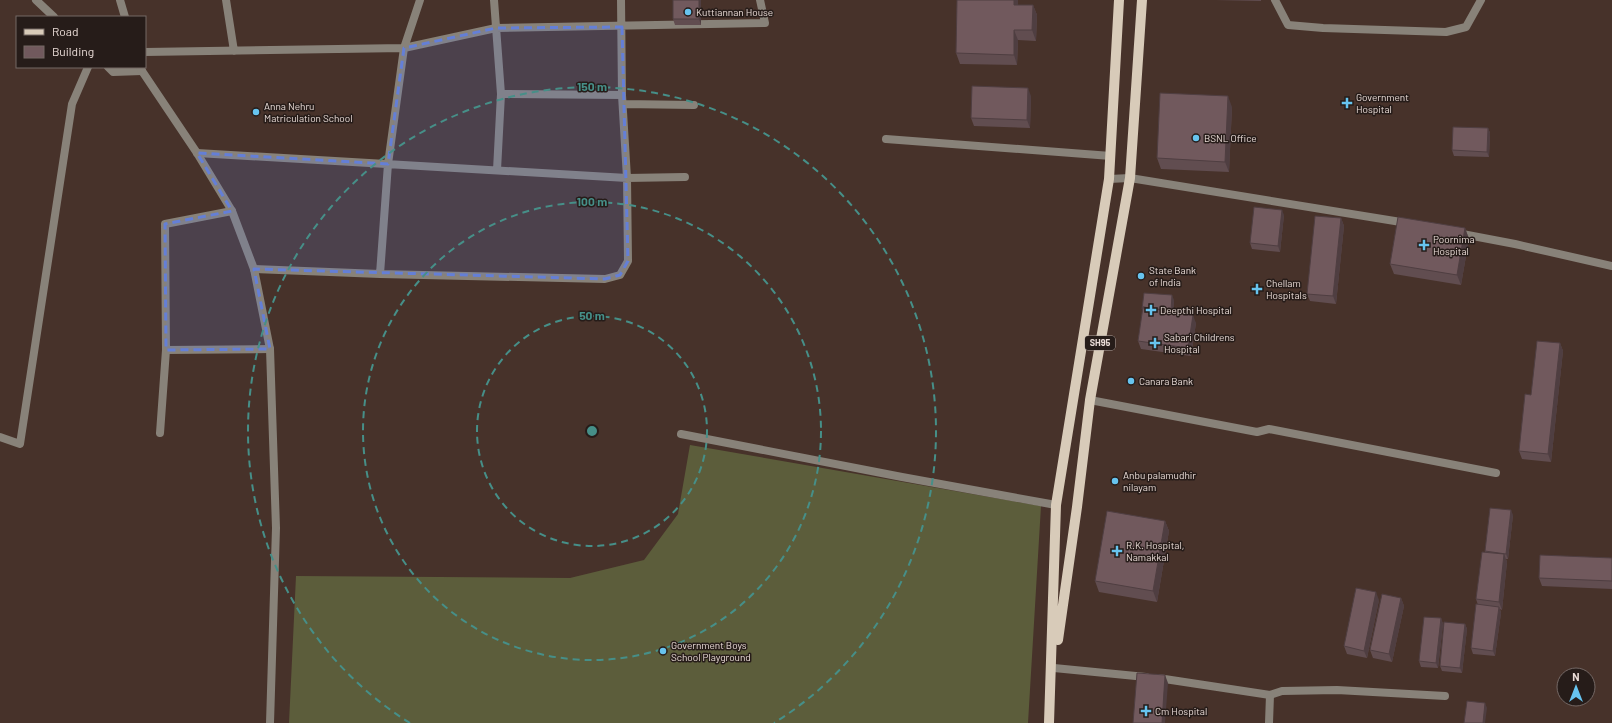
<svg xmlns="http://www.w3.org/2000/svg" width="1612" height="723" viewBox="0 0 1612 723" font-family="Barlow,sans-serif">
	<style>
		.pitch { fill: #5c5d3b }
		.lines { fill: none; stroke-linecap: round; stroke-linejoin: round }
		.service { stroke: #888279; stroke-width: 8 }
		.minor { stroke: #888279; stroke-width: 8 }
		.tertiary { stroke: #888279; stroke-width: 8 }
		.primary { stroke: #d8cbb9; stroke-width: 10 }
		.wall { fill: #614d50 }
		.shaded-wall { fill: #4f3e41 }
		.building { fill: #71595d; stroke: #4f3e41 }
		.marked { fill: #647fd7; fill-opacity: 0.2; stroke: #647fd7; stroke-width: 3; stroke-dasharray: 8 5; stroke-linejoin: round }
		.ring { fill: none; stroke: #468f88; stroke-width: 2; stroke-dasharray: 7 5 }
		.poi-dot { fill: #67c4ef; stroke: #261c19; stroke-width: 1.5 }
		.labels { text-anchor: middle; stroke-width: 3; stroke-linejoin: round; paint-order: stroke }
		.shield { fill: #261c19; stroke: #aea29d; stroke-width: 1 }
		.shield-label { font-size: 9px; font-weight: bold; fill: #e9dbd6 }
		.poi-label { font-size: 10px; fill: #e9dbd6; stroke: #261c19; text-anchor: start }
		.centre { fill: #468f88; stroke: #261c19; stroke-width: 2 }
		.ring-label { font-size: 12px; text-anchor: middle; font-weight: bold; fill: #468f88; stroke: #261c19; stroke-width: 3; stroke-linejoin: round; paint-order: stroke }
	</style>
	<rect width="100%" height="100%" fill="#47322a"/>
	<path class="pitch" d="M 690,445 L 1041,506 L 1028,723 L 289,723 L 296,576 L 570,578 L 644,560 L 678,514 Z"/>
	<g class="lines">
		<path class="service" d="M 1275,0 L 1288,25 L 1323,28 L 1446,32 L 1466,27 L 1481,0"/>
		<path class="minor" d="M 36,0 L 54,17
			M 226,0 L 234,51
			M 494,0 L 501,94 L 497,170
			M 145,52 L 404,48 L 496,28 L 765,23 L 760,0
			M 108,67 L 113,72 L 142,71
			M 501,94 L 622,95
			M 623,104 L 694,105
			M 886,139 L 1111,156
			M 197,153 L 627,178 L 685,177
			M 254,269 L 380,274 L 605,279 L 620,275 L 628,261 L 627,178 L 622,95 L 621,0
			M 380,274 L 388,164 L 404,48 L 420,0
			M 166,350 L 270,349
			M 1090,400 L 1257,432 L 1269,429 L 1496,473
			M 160,433 L 166,350 L 165,224 L 232,211
			M 681,434 L 902,477 L 1056,505
			M 0,437 L 20,444 L 72,104 L 88,67
			M 1054,668 L 1146,677
			M 1158,678 L 1270,695 L 1282,691 L 1337,690 L 1445,696
			M 1269,723 L 1270,695"/>
		<path class="tertiary" d="M 120,0 L 125,17
			M 140,67 L 142,71 L 197,153 L 232,211 L 254,269 L 270,349 L 276,528 L 270,723
			M 1109,179 L 1130,178 L 1407,223
			M 1457,233 L 1515,244 L 1612,266"/>
		<path class="primary" d="M 1058,640 L 1077,507 L 1090,400 L 1130,178 L 1142,0
			M 1049,723 L 1056,505 L 1109,179 L 1119,0"/>
	</g>
	<path class="wall" d="M 701,0 L 701,25 L 675,25 L 673,19 Z
		M 1215,0 L 1261,0 L 1261,1 Z
		M 1018,5 L 1033,5 L 1037,15 L 1036,41 L 1018,40 L 1017,65 L 960,64 L 956,53 Z
		M 1031,96 L 1030,128 L 974,126 L 971,118 Z
		M 1232,107 L 1229,172 L 1161,169 L 1157,158 Z
		M 1488,128 L 1490,133 L 1489,157 L 1454,156 L 1452,150 Z
		M 1284,215 L 1280,252 L 1252,249 L 1250,243 Z
		M 1341,218 L 1344,226 L 1336,304 L 1310,301 L 1307,294 Z
		M 1465,228 L 1469,239 L 1461,285 L 1394,274 L 1390,264 Z
		M 1174,300 L 1173,312 L 1196,323 L 1191,356 L 1141,349 L 1138,341 L 1143,310 L 1142,309 Z
		M 1560,343 L 1563,351 L 1551,462 L 1522,459 L 1519,451 L 1531,395 Z
		M 1513,515 L 1508,559 L 1506,559 L 1507,562 L 1502,610 L 1500,609 L 1501,613 L 1495,656 L 1473,654 L 1471,648 L 1478,605 L 1476,599 L 1485,551 Z
		M 1165,521 L 1169,531 L 1157,602 L 1099,592 L 1095,581 Z
		M 1612,558 L 1612,589 L 1542,586 L 1539,578 Z
		M 1401,598 L 1404,606 L 1392,662 L 1373,658 L 1370,650 Z
		M 1379,600 L 1367,658 L 1347,654 L 1344,646 Z
		M 1441,618 L 1443,624 L 1438,668 L 1421,667 L 1419,661 Z
		M 1465,624 L 1467,629 L 1462,673 L 1442,671 L 1440,666 Z"/>
	<path class="shaded-wall" d="M 699,0 L 701,0 L 701,25 L 699,19 Z
		M 1014,0 L 1018,0 L 1018,15 L 1014,5 Z
		M 1033,5 L 1037,15 L 1036,41 L 1032,30 Z
		M 1014,30 L 1018,40 L 1017,65 L 1014,55 Z
		M 1028,88 L 1031,96 L 1030,128 L 1027,120 Z
		M 1228,96 L 1232,107 L 1229,172 L 1225,162 Z
		M 1488,128 L 1490,133 L 1489,157 L 1487,152 Z
		M 1282,210 L 1284,215 L 1280,252 L 1278,246 Z
		M 1341,218 L 1344,226 L 1336,304 L 1333,296 Z
		M 1465,228 L 1469,239 L 1461,285 L 1457,275 Z
		M 1172,295 L 1174,300 L 1173,316 L 1171,311 Z
		M 1193,315 L 1196,323 L 1191,356 L 1188,348 Z
		M 1560,343 L 1563,351 L 1551,462 L 1548,454 Z
		M 1511,510 L 1513,515 L 1508,559 L 1506,554 Z
		M 1165,521 L 1169,531 L 1157,602 L 1153,591 Z
		M 1504,554 L 1507,562 L 1502,610 L 1499,602 Z
		M 1376,592 L 1379,600 L 1367,658 L 1364,651 Z
		M 1401,598 L 1404,606 L 1392,662 L 1389,654 Z
		M 1499,607 L 1501,613 L 1495,656 L 1493,651 Z
		M 1441,618 L 1443,624 L 1438,668 L 1436,663 Z
		M 1465,624 L 1467,629 L 1462,673 L 1460,668 Z
		M 1165,675 L 1168,683 L 1165,723 L 1162,723 Z
		M 1485,703 L 1487,708 L 1485,723 L 1483,723 Z"/>
	<path class="building" d="M 673,0 L 699,0 L 699,19 L 673,19 Z
		M 957,0 L 1014,0 L 1014,5 L 1033,5 L 1032,30 L 1014,30 L 1014,55 L 956,53 Z
		M 972,86 L 1028,88 L 1027,120 L 971,118 Z
		M 1160,93 L 1228,96 L 1225,162 L 1157,158 Z
		M 1453,127 L 1488,128 L 1487,152 L 1452,150 Z
		M 1254,207 L 1282,210 L 1278,246 L 1250,243 Z
		M 1315,216 L 1341,218 L 1333,296 L 1307,294 Z
		M 1398,217 L 1465,228 L 1457,275 L 1390,264 Z
		M 1144,293 L 1172,295 L 1171,311 L 1143,307 L 1143,309 L 1142,309 Z
		M 1143,307 L 1193,315 L 1188,348 L 1138,341 Z
		M 1537,341 L 1560,343 L 1548,454 L 1519,451 L 1525,394 L 1531,395 Z
		M 1490,508 L 1511,510 L 1506,554 L 1485,551 Z
		M 1107,511 L 1165,521 L 1153,591 L 1095,581 Z
		M 1482,552 L 1504,554 L 1499,602 L 1476,599 Z
		M 1540,555 L 1612,558 L 1612,581 L 1539,578 Z
		M 1356,588 L 1376,592 L 1364,651 L 1344,646 Z
		M 1382,594 L 1401,598 L 1389,654 L 1370,650 Z
		M 1476,604 L 1499,607 L 1493,651 L 1471,648 Z
		M 1424,617 L 1441,618 L 1436,663 L 1419,661 Z
		M 1444,622 L 1465,624 L 1460,668 L 1440,666 Z
		M 1137,673 L 1165,675 L 1162,723 L 1133,723 Z
		M 1467,701 L 1485,703 L 1483,723 L 1464,723 Z"/>
	<path class="marked" d="M 622,27 L 628,261 L 620,275 L 605,279 L 254,269 L 270,349 L 166,350 L 165,224 L 232,211 L 197,153 L 388,164 L 404,48 L 496,28 Z"/>
	<g class="ring">
		<circle cx="592" cy="431" r="115"/>
		<circle cx="592" cy="431" r="229"/>
		<path d="M410 723A344 344 0 1 1 774 723"/>
	</g>
	<g class="poi-dot">
		<circle cx="688" cy="12" r="4"/>
		<path d="M1345 97h4v4h4v4h-4v4h-4v-4h-4v-4h4z"/>
		<circle cx="256" cy="112" r="4"/>
		<circle cx="1196" cy="138" r="4"/>
		<path d="M1422 239h4v4h4v4h-4v4h-4v-4h-4v-4h4z"/>
		<circle cx="1141" cy="276" r="4"/>
		<path d="M1255 283h4v4h4v4h-4v4h-4v-4h-4v-4h4z"/>
		<path d="M1149 304h4v4h4v4h-4v4h-4v-4h-4v-4h4z"/>
		<path d="M1153 337h4v4h4v4h-4v4h-4v-4h-4v-4h4z"/>
		<circle cx="1131" cy="381" r="4"/>
		<circle cx="1115" cy="481" r="4"/>
		<path d="M1115 545h4v4h4v4h-4v4h-4v-4h-4v-4h4z"/>
		<circle cx="663" cy="651" r="4"/>
		<path d="M1144 705h4v4h4v4h-4v4h-4v-4h-4v-4h4z"/>
	</g>
	<g class="labels">
		<rect class="shield" x="1085" y="336" width="30" height="14" rx="3"/>
		<g class="shield-label">
			<text x="1100" y="346">SH95</text>
		</g>
		<g class="poi-label">
			<text x="696" y="16">Kuttiannan House</text>
			<text x="1356" y="101">Government<tspan x="1356" dy="12">Hospital</tspan></text>
			<text x="264" y="110">Anna Nehru<tspan x="264" dy="12">Matriculation School</tspan></text>
			<text x="1204" y="142">BSNL Office</text>
			<text x="1433" y="243">Poornima<tspan x="1433" dy="12">Hospital</tspan></text>
			<text x="1149" y="274">State Bank<tspan x="1149" dy="12">of India</tspan></text>
			<text x="1266" y="287">Chellam<tspan x="1266" dy="12">Hospitals</tspan></text>
			<text x="1160" y="314">Deepthi Hospital</text>
			<text x="1164" y="341">Sabari Childrens<tspan x="1164" dy="12">Hospital</tspan></text>
			<text x="1139" y="385">Canara Bank</text>
			<text x="1123" y="479">Anbu palamudhir<tspan x="1123" dy="12">nilayam</tspan></text>
			<text x="1126" y="549">R.K. Hospital,<tspan x="1126" dy="12">Namakkal</tspan></text>
			<text x="671" y="649">Government Boys<tspan x="671" dy="12">School Playground</tspan></text>
			<text x="1155" y="715">Cm Hospital</text>
		</g>
	</g>
	<circle cx="592" cy="431" r="6" class="centre"/>
	<g class="ring-label">
		<text x="592" y="91">150 m</text>
		<text x="592" y="206">100 m</text>
		<text x="592" y="320">50 m</text>
	</g>
	<rect x="16" y="16" width="130" height="52" fill="#261c19" stroke="#746865"/>
	<rect x="24" y="29" width="20" height="6" fill="#d8cbb9" stroke="#746865"/>
	<text x="52" y="36" font-size="12" fill="#e9dbd6">Road</text>
	<rect x="24" y="46" width="20" height="12" fill="#71595d" stroke="#746865"/>
	<text x="52" y="56" font-size="12" fill="#e9dbd6">Building</text>
	<g transform="translate(1576 687)"><circle r="19" fill="#261c19" stroke="#746865"/>
	<path d="M0-3L7 15L0 10L-7 15Z" fill="#67c4ef"/>
	<text y="-6" font-size="11" font-weight="bold" text-anchor="middle" fill="#e9dbd6">N</text>
	</g>
</svg>
